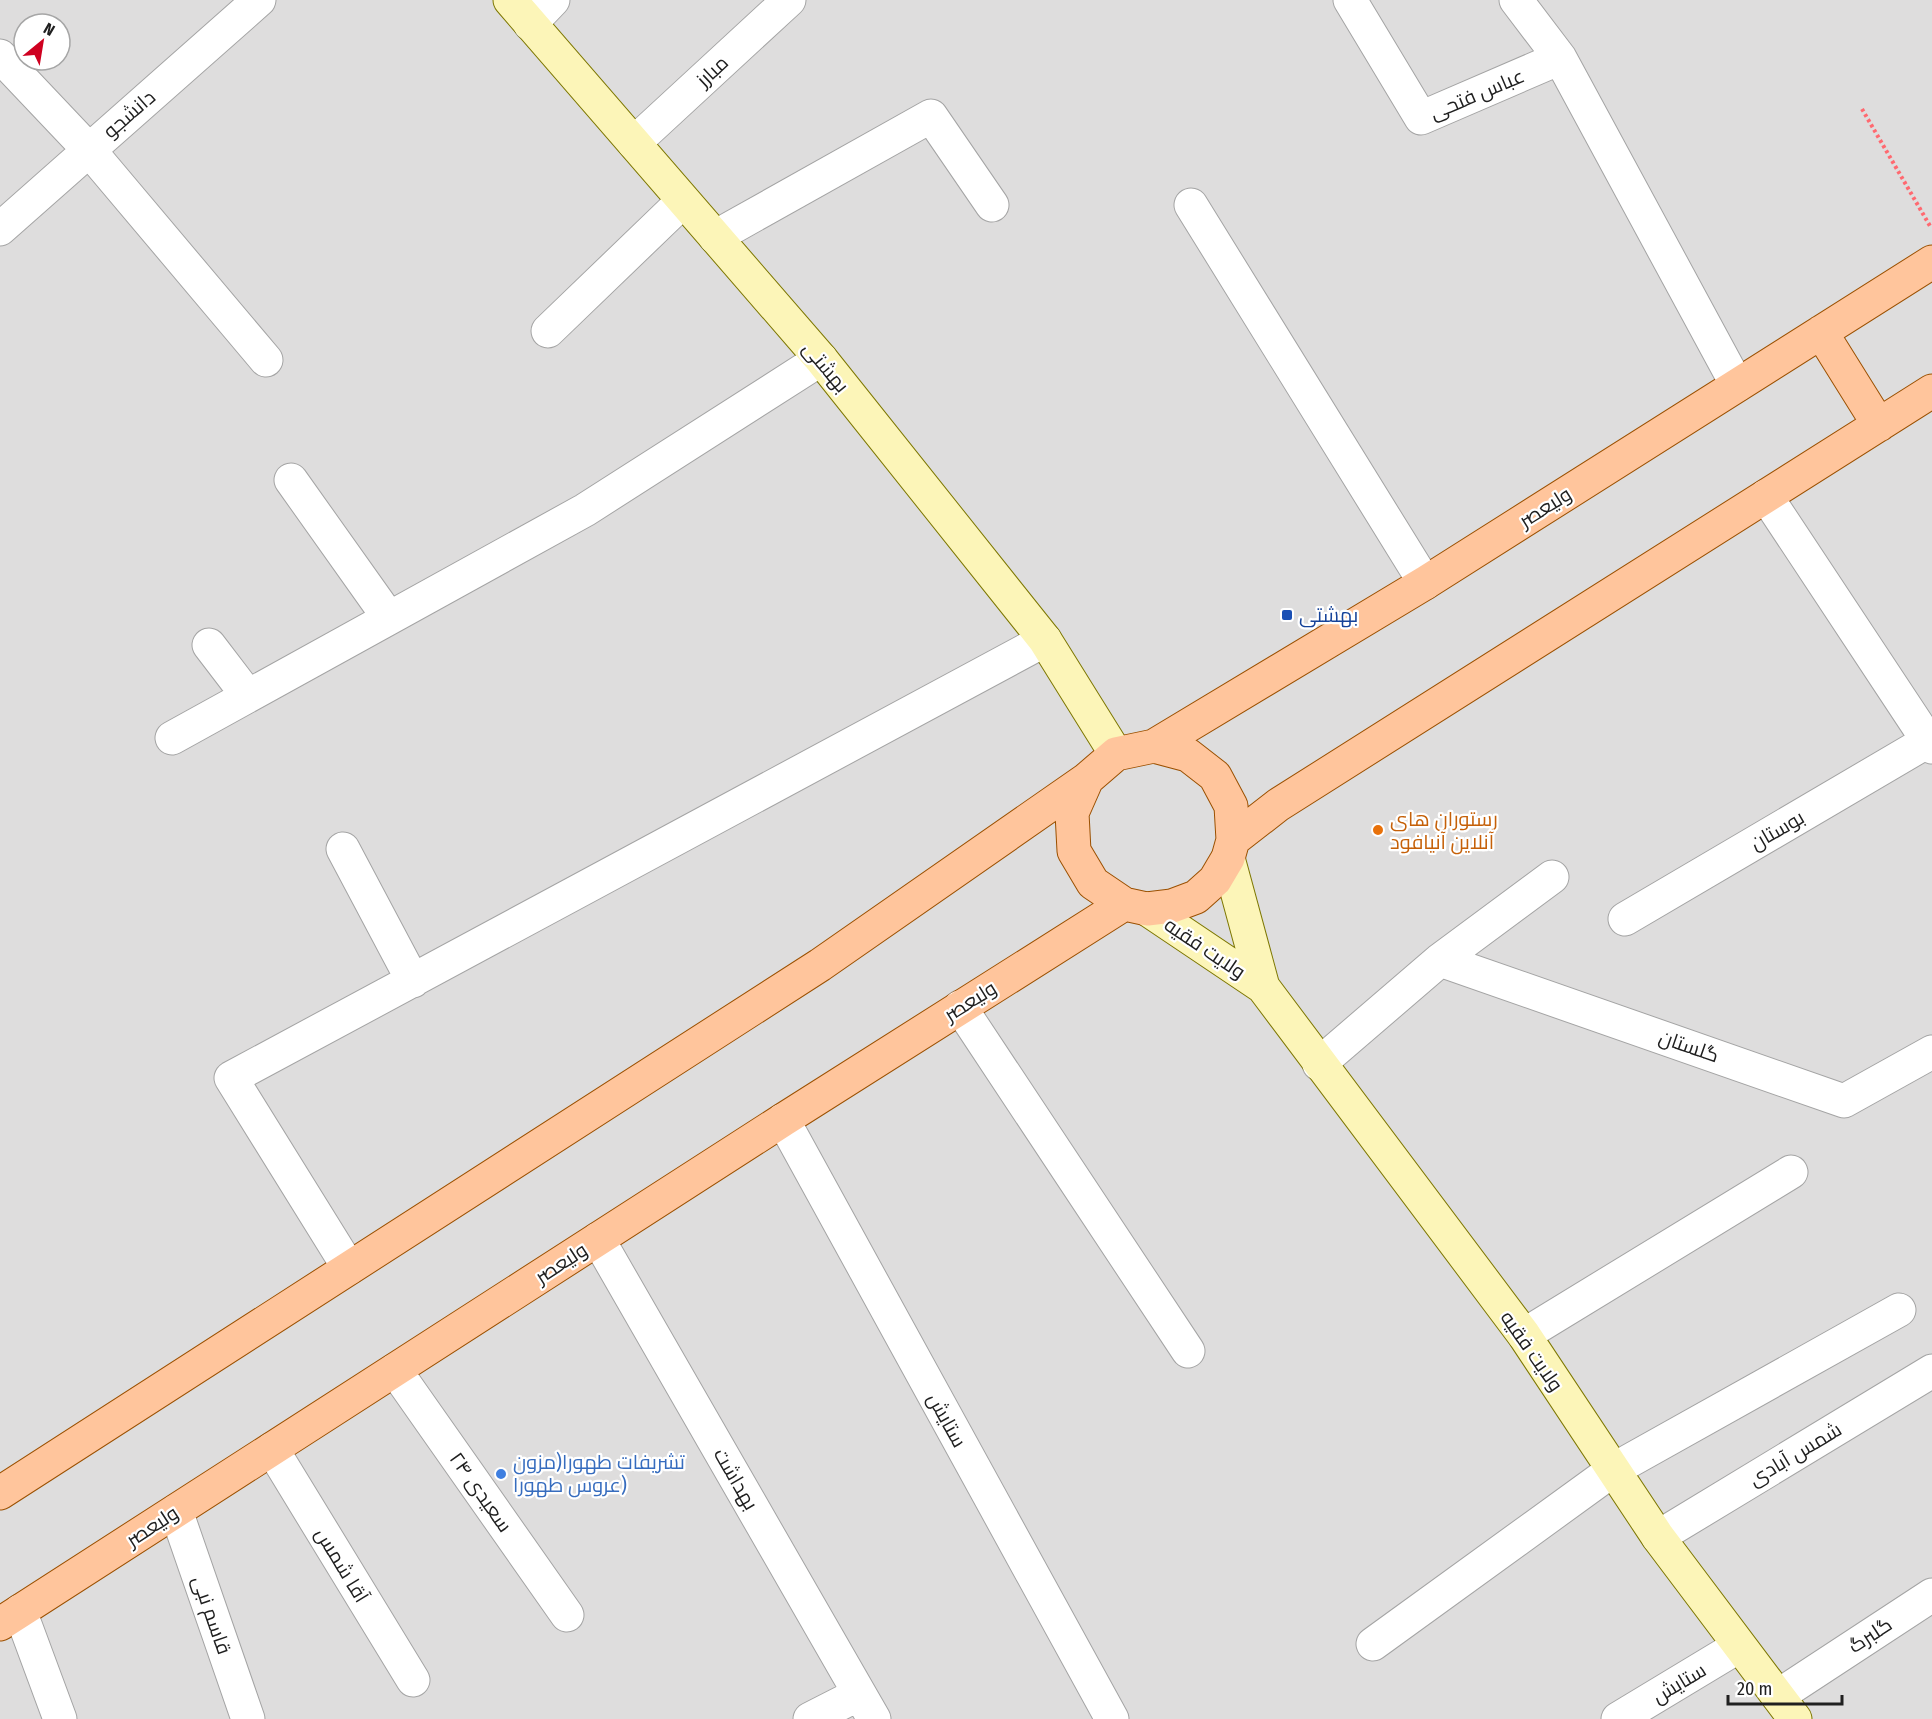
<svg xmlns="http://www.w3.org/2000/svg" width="1932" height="1719" viewBox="0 0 1932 1719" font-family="'Fira Sans Condensed',Cairo,sans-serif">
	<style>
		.residential { fill: #dedddd; fill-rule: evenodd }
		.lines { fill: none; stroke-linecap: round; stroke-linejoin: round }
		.street-casing { stroke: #a4a4a4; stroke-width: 35 }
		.secondary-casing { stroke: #7d7701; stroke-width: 35 }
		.primary-casing { stroke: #9b5000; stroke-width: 35 }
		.path { stroke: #ff6970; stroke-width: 4; stroke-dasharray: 3 3; stroke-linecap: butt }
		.street { stroke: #fff; stroke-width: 33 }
		.secondary { stroke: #fcf5b8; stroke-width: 33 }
		.primary { stroke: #ffc59c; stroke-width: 33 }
		.transit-dot { fill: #1a4fb4; stroke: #fff; stroke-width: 2 }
		.food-dot { fill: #e8710a; stroke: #fff; stroke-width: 2 }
		.shop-dot { fill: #3f7fe0; stroke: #fff; stroke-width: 2 }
		.labels { text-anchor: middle; stroke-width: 4.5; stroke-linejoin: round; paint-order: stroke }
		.street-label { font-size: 20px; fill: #202020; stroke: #fff }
		.transit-label { font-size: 20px; fill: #164399; stroke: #fff; text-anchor: start }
		.food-label { font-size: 20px; fill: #c56008; stroke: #fff; text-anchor: start }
		.shop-label { font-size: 20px; fill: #366cbe; stroke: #fff; text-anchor: start }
	</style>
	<rect width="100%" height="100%" fill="#f1ebe6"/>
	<path class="residential" d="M 0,0 L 1932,0 L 1932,1719 L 0,1719 ZM 24,24 L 60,24 L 60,60 L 24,60 Z"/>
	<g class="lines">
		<defs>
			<path id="street" d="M 1350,0 L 1421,118 L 1560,58
				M 1516,0 L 1560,58 L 1737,385
				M 530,24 L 553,0
				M 0,56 L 89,150 L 266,360
				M 634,143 L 789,0
				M 1191,205 L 1425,583
				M 0,229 L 259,0
				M 715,237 L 931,116 L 992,205
				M 548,331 L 683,201
				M 291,480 L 389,618
				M 1766,496 L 1932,747
				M 209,645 L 248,696
				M 172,738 L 585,510 L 821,359
				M 343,849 L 413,981
				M 1625,919 L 1928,741
				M 1440,960 L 1844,1101 L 1932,1052
				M 960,1007 L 1188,1351
				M 1319,1064 L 1440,960 L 1552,877
				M 783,1120 L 1112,1719
				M 598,1239 L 874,1719
				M 349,1268 L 231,1078 L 1045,640
				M 1524,1335 L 1791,1172
				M 395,1370 L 567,1615
				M 272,1449 L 413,1680
				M 176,1511 L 248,1719
				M 1658,1537 L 1932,1371
				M 20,1611 L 60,1719
				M 1373,1644 L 1613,1470 L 1899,1310
				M 1778,1696 L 1932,1595
				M 810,1719 L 859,1694
				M 1618,1719 L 1739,1646"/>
			<path id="secondary" d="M 510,0 L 821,359 L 1045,640 L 1116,754
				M 1228,858 L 1263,987
				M 1147,909 L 1263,987 L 1524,1335 L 1658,1537 L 1795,1719"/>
			<path id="primary" d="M 1821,332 L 1879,425
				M 1154,746 L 1425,583 L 1932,262
				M 1233,840 L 1278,805 L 1932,391
				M 0,1493 L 820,965 L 1087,779 L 1116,754 L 1154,746 L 1188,755 L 1215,776 L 1231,806 L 1233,840 L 1228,858 L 1215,880 L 1196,897 L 1172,906 L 1147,909 L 1124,904 L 1093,883 L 1074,851 L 1072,813 L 1087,779
				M 0,1624 L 783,1120 L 1124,904"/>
		</defs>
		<use href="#street" class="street-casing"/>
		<use href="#secondary" class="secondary-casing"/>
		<use href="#primary" class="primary-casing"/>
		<path class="path" d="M 1862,109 L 1930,226"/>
		<use href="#street" class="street"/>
		<use href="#secondary" class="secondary"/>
		<use href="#primary" class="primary"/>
	</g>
	<rect class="transit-dot" x="1281" y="609" width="12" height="12" rx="3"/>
	<circle class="food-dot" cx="1378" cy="830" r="6"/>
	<circle class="shop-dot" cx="501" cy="1474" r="6"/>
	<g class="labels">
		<g class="street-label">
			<text transform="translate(712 71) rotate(-43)" y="7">مبارز</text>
			<text transform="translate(1477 94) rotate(-23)" y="7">عباس فتحی</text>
			<text transform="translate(129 114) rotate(-41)" y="7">دانشجو</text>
			<text transform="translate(826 367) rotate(50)" y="7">بهشتی</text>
			<text transform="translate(1545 507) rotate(-32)" y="7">ولیعصر</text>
			<text transform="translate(1777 830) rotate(-30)" y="7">بوستان</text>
			<text transform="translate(1205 948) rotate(34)" y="7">ولایت فقیه</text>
			<text transform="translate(970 1001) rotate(-32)" y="7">ولیعصر</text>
			<text transform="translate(1689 1046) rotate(19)" y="7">گلستان</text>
			<text transform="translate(561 1263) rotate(-33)" y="7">ولیعصر</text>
			<text transform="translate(1532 1351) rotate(55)" y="7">ولایت فقیه</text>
			<text transform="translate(947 1420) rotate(61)" y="7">ستایش</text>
			<text transform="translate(1795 1454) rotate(-31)" y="7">شمس آبادی</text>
			<text transform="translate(736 1479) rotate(60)" y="7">بهداشت</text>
			<text transform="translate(481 1492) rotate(55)" y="7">۲۴ سعیدی</text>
			<text transform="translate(152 1526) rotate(-33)" y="7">ولیعصر</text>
			<text transform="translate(342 1565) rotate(59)" y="7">آقا شمس</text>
			<text transform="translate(212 1615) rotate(71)" y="7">قاسم نبی</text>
			<text transform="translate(1870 1635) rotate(-33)" y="7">گلبرگ</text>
			<text transform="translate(1679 1683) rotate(-31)" y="7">ستایش</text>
		</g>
		<g class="transit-label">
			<text x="1299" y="622">بهشتی</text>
		</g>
		<g class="food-label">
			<text x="1390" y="826">رستوران های<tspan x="1390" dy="23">آنلاین آنیافود</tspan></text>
		</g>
		<g class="shop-label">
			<text x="513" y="1469">تشریفات طهورا(مزون<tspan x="513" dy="23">عروس طهورا)</tspan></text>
		</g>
	</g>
	<g transform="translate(42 42) rotate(30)"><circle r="28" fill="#ffffff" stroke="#a6a6a6" stroke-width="1.5"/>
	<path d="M0-4.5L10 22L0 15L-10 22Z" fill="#cf0020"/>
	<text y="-9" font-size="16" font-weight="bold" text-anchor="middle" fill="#202020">N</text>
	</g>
	<path d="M1728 1695v9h114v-9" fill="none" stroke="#202020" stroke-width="3"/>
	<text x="1737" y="1695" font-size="18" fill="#202020" stroke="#ffffff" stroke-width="4.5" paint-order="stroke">20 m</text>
</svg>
